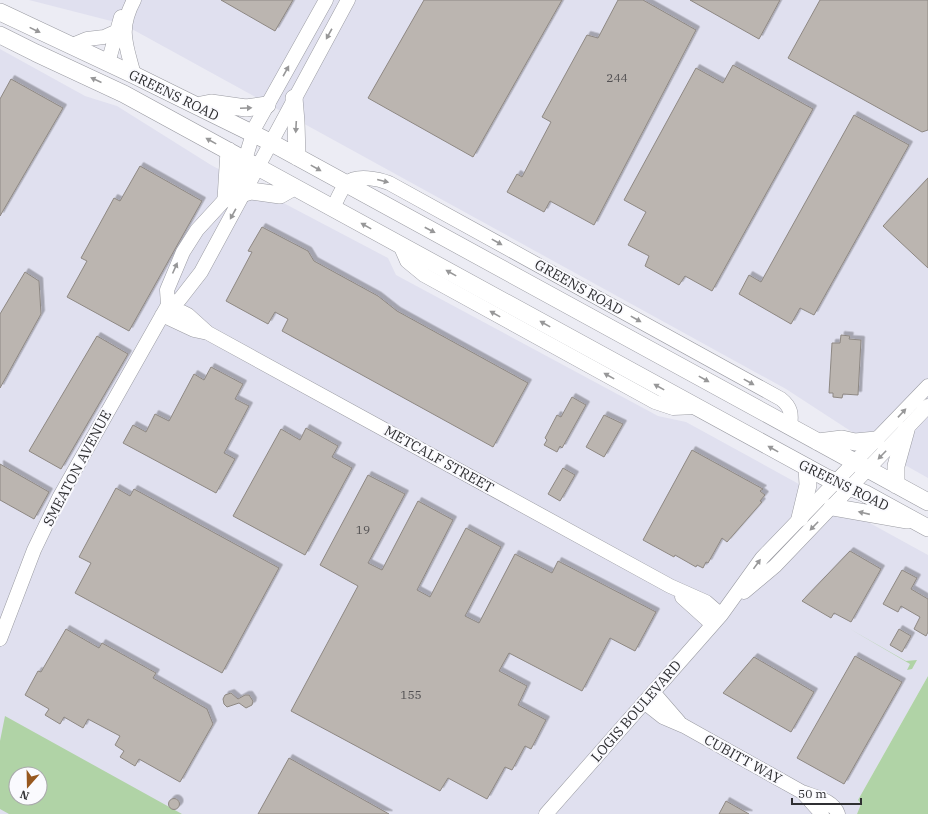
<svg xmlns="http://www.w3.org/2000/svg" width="928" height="814" viewBox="0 0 928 814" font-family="'IBM Plex Serif',serif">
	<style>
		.built { fill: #e0e0ef; fill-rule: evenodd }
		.green { fill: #b0d3a6; fill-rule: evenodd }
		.building { fill: #bbb5b0; stroke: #8e8883; filter: url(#shadow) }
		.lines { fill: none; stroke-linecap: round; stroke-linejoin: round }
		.minor-casing { stroke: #9a9ba2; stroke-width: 15 }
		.major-casing { stroke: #9a9ba2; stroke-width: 18 }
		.minor { stroke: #fff; stroke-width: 14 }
		.major { stroke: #fff; stroke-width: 17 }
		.oneway { fill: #979798 }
		.labels { text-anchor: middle; stroke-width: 4; stroke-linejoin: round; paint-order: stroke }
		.number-label { font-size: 12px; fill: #525052 }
		.street-label { font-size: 14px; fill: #2f2f32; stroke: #fafafe }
	</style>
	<defs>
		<filter id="shadow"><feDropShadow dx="3.5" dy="-3.5" stdDeviation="0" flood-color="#0004"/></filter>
	</defs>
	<rect width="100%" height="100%" fill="#ececf4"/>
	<path class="built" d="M 29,0 L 928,0 L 928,478 L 889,456 L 786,389 L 130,28 L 115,22 Z
		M 0,49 L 85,96 L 117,106 L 211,165 L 388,258 L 396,275 L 658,416 L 686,422 L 928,555 L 928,676 L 858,800 L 861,804 L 857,814 L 0,814 ZM 16,774 L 40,774 L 40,798 L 16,798 Z"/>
	<path class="green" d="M 850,629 L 906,661 L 917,660 L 912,669 L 907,670 L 910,664 Z
		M 928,676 L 928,814 L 857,814 L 861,804 L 858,800 Z
		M 5,716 L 182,814 L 9,814 L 0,809 L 0,741 ZM 16,774 L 40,774 L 40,798 L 16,798 Z"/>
	<path class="building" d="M 221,0 L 293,0 L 275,31 Z
		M 424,0 L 562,0 L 473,157 L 368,98 Z
		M 618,0 L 643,0 L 696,30 L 594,225 L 550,201 L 544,212 L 507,192 L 517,174 L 522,177 L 551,122 L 542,117 L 587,35 L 598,38 Z
		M 690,0 L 780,0 L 759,39 Z
		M 820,0 L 928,0 L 928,130 L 922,132 L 788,58 Z
		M 733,65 L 813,109 L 712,291 L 685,276 L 679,285 L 645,266 L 649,256 L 628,245 L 646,212 L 624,200 L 696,68 L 723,83 Z
		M 11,79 L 63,108 L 0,216 L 0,99 Z
		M 854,115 L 909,145 L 814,315 L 800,308 L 791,324 L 739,294 L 749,275 L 761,282 Z
		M 140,166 L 202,201 L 129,331 L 67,297 L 87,261 L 81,258 L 114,198 L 120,201 Z
		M 928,178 L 928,268 L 883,226 Z
		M 262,227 L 308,251 L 314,261 L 378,296 L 397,311 L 528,383 L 493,447 L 282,331 L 288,319 L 275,312 L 268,324 L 226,301 L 252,252 L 248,251 Z
		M 25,272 L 39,281 L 41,314 L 0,388 L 0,314 Z
		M 841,335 L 850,336 L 849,339 L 861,340 L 858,395 L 843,394 L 842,398 L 833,397 L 833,393 L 829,393 L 832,343 L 840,343 Z
		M 97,336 L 128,354 L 61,469 L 29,451 Z
		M 211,367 L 243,384 L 235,399 L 249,406 L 224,453 L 235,459 L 216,493 L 123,443 L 133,425 L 146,432 L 155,414 L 169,421 L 194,374 L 204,380 Z
		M 572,397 L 586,405 L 562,448 L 560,446 L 557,452 L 544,445 L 547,440 L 545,438 L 557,415 L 561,417 Z
		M 604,415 L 623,424 L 604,457 L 586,447 Z
		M 306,428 L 338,446 L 332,457 L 352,468 L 305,555 L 233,516 L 281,429 L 300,440 Z
		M 692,450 L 763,489 L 760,491 L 765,495 L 760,501 L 762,502 L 727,542 L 722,538 L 708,563 L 706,562 L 703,568 L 697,565 L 696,567 L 675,555 L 674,557 L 643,540 Z
		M 0,464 L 49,492 L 34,519 L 0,500 Z
		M 563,468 L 575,475 L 560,501 L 548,494 Z
		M 368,475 L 405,494 L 368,563 L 382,570 L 418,501 L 453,520 L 417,590 L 430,597 L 466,528 L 501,547 L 465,616 L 479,623 L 515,554 L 552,573 L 558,561 L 656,612 L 635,651 L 610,638 L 582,691 L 509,653 L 499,671 L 527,686 L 518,705 L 546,720 L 531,749 L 525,746 L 512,770 L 505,767 L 487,799 L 448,778 L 440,791 L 291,711 L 358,586 L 320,565 Z
		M 116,488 L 130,496 L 134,489 L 279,568 L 222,673 L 75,593 L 91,563 L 79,557 Z
		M 850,551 L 881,569 L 851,622 L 834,613 L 831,618 L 802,601 Z
		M 902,570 L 917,578 L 911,589 L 928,599 L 928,632 L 926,636 L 914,629 L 920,617 L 901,606 L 898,612 L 883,604 Z
		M 66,629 L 99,648 L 102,643 L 156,673 L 153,678 L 207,709 L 213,724 L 180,782 L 139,759 L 135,766 L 120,757 L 124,751 L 115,745 L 120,736 L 88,719 L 83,728 L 64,717 L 60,724 L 45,715 L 49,709 L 25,695 L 38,671 L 41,672 Z
		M 899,629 L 911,636 L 902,652 L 890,645 Z
		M 855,656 L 902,682 L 844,784 L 797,758 Z
		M 754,657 L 814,692 L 791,732 L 723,693 Z
		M 231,693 L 238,699 L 245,695 L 249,695 L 253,701 L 252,705 L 246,708 L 239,703 L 227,707 L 224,704 L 223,699 L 225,695 Z
		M 289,758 L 389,814 L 258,814 Z
		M168.5 804a5.5 5.5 0 1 1 11 0a5.5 5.5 0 1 1-11 0Z
		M 726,801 L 749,814 L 719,814 Z"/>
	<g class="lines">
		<defs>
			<path id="minor" d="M 134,0 C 118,30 126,44 134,75
				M 70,46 L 87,39 L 104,37 L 115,32
				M 108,63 L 121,17
				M 333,208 C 337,200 341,189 347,183 C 356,174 379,179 389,183 L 781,399 C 791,407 792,414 790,426
				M 400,245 L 407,261 L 424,275 L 655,402 L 673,408 L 696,407
				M 168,305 L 175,303 L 180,299 L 201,272 L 348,0
				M 168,305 L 188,315 L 208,333
				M 162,315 L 194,330 L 208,333 L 670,586 L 706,602 L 721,615
				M 744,592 L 775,566 L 928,406
				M 682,597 L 712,624
				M 0,639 L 34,550 L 59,498 L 168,305 L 167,290 L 183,252 L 197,230 L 230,194 L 240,176 L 255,127 L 326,0
				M 653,692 L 679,722
				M 644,702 L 663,717 L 684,726 L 802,792 C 815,797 833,800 838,814
				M 804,794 L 822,814
				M 546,814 L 721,615 L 762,558 L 928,386"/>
			<path id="major" d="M 0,12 L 134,75 L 270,142 L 928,502
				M 0,35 L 36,53 L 124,94 L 825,477 L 864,493 L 928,528
				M 294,98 L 296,122 L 297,157
				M 201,105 L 211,103 L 246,108 L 267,105
				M 244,193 L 251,191 L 280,195 L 294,187
				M 226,199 L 229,151
				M 818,442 L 842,439 L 855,442 L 876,440
				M 896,485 L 896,466 L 906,430
				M 832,507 L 906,520
				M 800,518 L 808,485 L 807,467"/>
		</defs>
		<use href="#minor" class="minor-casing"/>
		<use href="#major" class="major-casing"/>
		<use href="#minor" class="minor"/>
		<use href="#major" class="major"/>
	</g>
	<defs><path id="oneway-solid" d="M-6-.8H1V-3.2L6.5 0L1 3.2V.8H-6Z"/></defs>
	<g class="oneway">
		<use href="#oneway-solid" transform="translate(35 30) rotate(26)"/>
		<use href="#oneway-solid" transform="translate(329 34) rotate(119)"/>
		<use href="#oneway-solid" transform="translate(286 71) rotate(-61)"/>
		<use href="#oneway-solid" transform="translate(96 80) rotate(-156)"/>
		<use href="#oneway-solid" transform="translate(246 108) rotate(-2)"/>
		<use href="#oneway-solid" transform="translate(296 127) rotate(93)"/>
		<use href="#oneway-solid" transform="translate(211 141) rotate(-151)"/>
		<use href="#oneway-solid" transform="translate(316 168) rotate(29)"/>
		<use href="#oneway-solid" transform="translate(383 181) rotate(14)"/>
		<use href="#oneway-solid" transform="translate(233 214) rotate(119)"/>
		<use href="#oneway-solid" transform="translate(366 226) rotate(-151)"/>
		<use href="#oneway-solid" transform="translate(430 230) rotate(28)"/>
		<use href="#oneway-solid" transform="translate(497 242) rotate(29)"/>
		<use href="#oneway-solid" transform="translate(175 268) rotate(-66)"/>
		<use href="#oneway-solid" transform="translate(451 273) rotate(-151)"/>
		<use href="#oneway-solid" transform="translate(495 314) rotate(-151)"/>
		<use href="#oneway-solid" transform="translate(636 319) rotate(29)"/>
		<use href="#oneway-solid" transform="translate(545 324) rotate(-151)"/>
		<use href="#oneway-solid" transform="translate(609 376) rotate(-151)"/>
		<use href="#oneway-solid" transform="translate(704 379) rotate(29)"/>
		<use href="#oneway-solid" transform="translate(749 382) rotate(29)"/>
		<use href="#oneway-solid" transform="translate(659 387) rotate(-151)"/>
		<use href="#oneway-solid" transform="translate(902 413) rotate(-47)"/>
		<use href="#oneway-solid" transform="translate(773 449) rotate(-151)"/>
		<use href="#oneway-solid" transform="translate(882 455) rotate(134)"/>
		<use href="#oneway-solid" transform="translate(864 513) rotate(-167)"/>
		<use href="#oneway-solid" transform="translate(814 526) rotate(134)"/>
		<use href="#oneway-solid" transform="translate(757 564) rotate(-54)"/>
	</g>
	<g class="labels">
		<g class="number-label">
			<text x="617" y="82">244</text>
			<text x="363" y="534">19</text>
			<text x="411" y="699">155</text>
		</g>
		<g class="street-label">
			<text transform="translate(174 95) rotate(26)" y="5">GREENS ROAD</text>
			<text transform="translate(579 287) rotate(29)" y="5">GREENS ROAD</text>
			<text transform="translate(439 459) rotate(29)" y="5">METCALF STREET</text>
			<text transform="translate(77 468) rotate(-62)" y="5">SMEATON AVENUE</text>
			<text transform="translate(844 485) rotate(26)" y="5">GREENS ROAD</text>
			<text transform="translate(636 711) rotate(-49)" y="5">LOGIS BOULEVARD</text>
			<text transform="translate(743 759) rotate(29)" y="5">CUBITT WAY</text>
		</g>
	</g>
	<g transform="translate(28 786) rotate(200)"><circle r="19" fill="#fafafe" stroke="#a9a9ac"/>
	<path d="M0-3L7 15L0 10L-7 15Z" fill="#97581f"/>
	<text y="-6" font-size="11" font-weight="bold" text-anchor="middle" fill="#2f2f32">N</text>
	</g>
	<path d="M792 798v6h69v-6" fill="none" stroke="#2f2f32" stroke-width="2"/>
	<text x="798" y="798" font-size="12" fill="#2f2f32" stroke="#fafafe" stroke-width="3" paint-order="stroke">50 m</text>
</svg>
